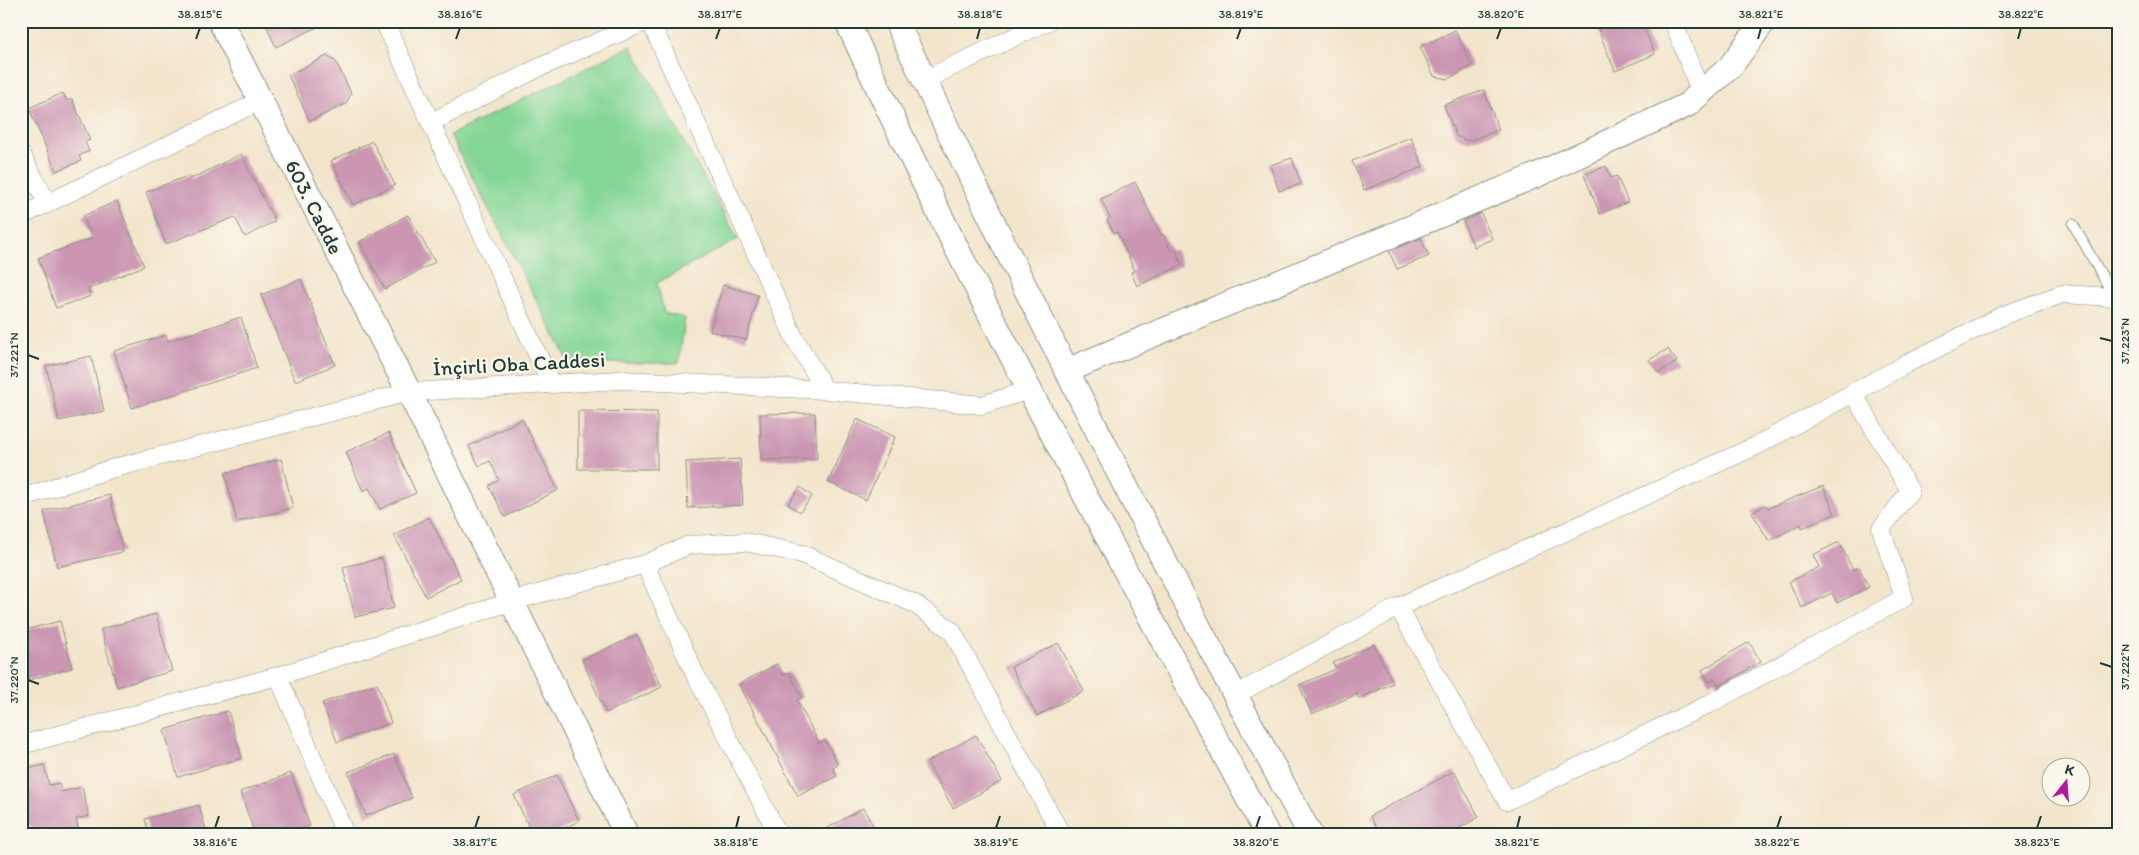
<svg xmlns="http://www.w3.org/2000/svg" width="2139" height="855" viewBox="0 0 2139 855" font-family="Itim,sans-serif">
	<style>
		.green { fill: #86d797; stroke: #528a66 }
		.building { fill: #ca96b2 }
		.lines { fill: none; stroke-linecap: round; stroke-linejoin: round }
		.lane-casing { stroke: #899180; stroke-width: 11 }
		.street-casing { stroke: #899180; stroke-width: 19 }
		.secondary-casing { stroke: #899180; stroke-width: 26 }
		.lane { stroke: #fff; stroke-width: 9 }
		.street { stroke: #fff; stroke-width: 18 }
		.secondary { stroke: #fff; stroke-width: 24 }
		.ticks { fill: none; stroke: #1f3d34; stroke-width: 2 }
		.labels { text-anchor: middle; stroke-width: 4.5; stroke-linejoin: round; paint-order: stroke }
		.street-label { font-size: 21px; fill: #1f3d34; stroke: #fbf7ec }
		.neatline { fill: none; stroke: #1f3d34; stroke-width: 2 }
		.ticks-label { font-size: 12px; text-anchor: middle; fill: #1f3d34 }
	</style>
	<rect width="100%" height="100%" fill="#fbf7ec"/>
	<filter id="ink" filterUnits="userSpaceOnUse"><feTurbulence type="fractalNoise" baseFrequency=".02" numOctaves="2"/><feDisplacementMap in="SourceGraphic" scale="10" xChannelSelector="R" yChannelSelector="G"/><feConvolveMatrix kernelMatrix="1 2 1 2 8 2 1 2 1" color-interpolation-filters="sRGB"/></filter>
	<filter id="wash" filterUnits="userSpaceOnUse"><feTurbulence type="fractalNoise" baseFrequency=".0096" numOctaves="4" result="noise"/><feDisplacementMap in="SourceGraphic" scale="20" xChannelSelector="R" yChannelSelector="G"/><feGaussianBlur stdDeviation="1.12" result="paint"/><feColorMatrix in="noise" values="0 0 0 0 0 0 0 0 0 0 0 0 0 0 0 0 0 1.4 0 .05"/><feComposite in="paint" operator="in"/></filter>
	<g filter="url(#wash)">
		<rect width="100%" height="100%" fill="#f3e5cc"/>
		<path class="green" d="M 631,46 L 738,239 L 657,283 L 664,313 L 685,318 L 679,363 L 569,363 L 450,135 Z"/>
		<g id="blocks">
			<path class="building" d="M 264,21 L 330,21 L 276,47 Z
				M 1618,21 L 1641,21 L 1655,54 L 1615,71 L 1598,29 Z
				M 1455,30 L 1472,66 L 1448,79 L 1434,76 L 1420,47 Z
				M 327,56 L 336,62 L 351,93 L 346,104 L 310,121 L 288,75 Z
				M 1484,90 L 1499,130 L 1468,141 L 1456,136 L 1444,105 Z
				M 63,93 L 67,101 L 72,99 L 90,140 L 85,142 L 89,151 L 79,156 L 81,161 L 56,171 L 29,108 Z
				M 1411,137 L 1423,167 L 1364,190 L 1352,161 Z
				M 372,141 L 395,185 L 353,205 L 331,161 Z
				M 241,154 L 275,221 L 245,237 L 235,217 L 166,244 L 146,192 L 190,175 L 191,179 Z
				M 1292,158 L 1301,184 L 1279,191 L 1270,165 Z
				M 1606,166 L 1611,178 L 1617,176 L 1628,202 L 1600,214 L 1584,175 Z
				M 1135,182 L 1161,235 L 1163,234 L 1171,251 L 1175,249 L 1182,265 L 1137,286 L 1131,272 L 1135,271 L 1117,232 L 1114,233 L 1107,220 L 1110,218 L 1101,199 Z
				M 117,201 L 144,266 L 88,289 L 91,296 L 56,308 L 38,258 L 92,238 L 83,216 Z
				M 1481,213 L 1492,239 L 1474,247 L 1463,221 Z
				M 408,215 L 435,262 L 385,289 L 359,242 Z
				M 1421,238 L 1429,256 L 1397,269 L 1389,251 Z
				M 301,279 L 335,365 L 295,381 L 261,295 Z
				M 723,285 L 758,295 L 746,340 L 710,331 Z
				M 241,317 L 257,368 L 132,408 L 114,351 L 166,335 L 168,341 Z
				M 1668,349 L 1677,362 L 1658,373 L 1649,360 Z
				M 91,356 L 104,411 L 59,421 L 46,366 Z
				M 578,411 L 657,412 L 657,469 L 578,469 Z
				M 815,413 L 817,459 L 761,460 L 760,414 Z
				M 522,419 L 558,490 L 505,517 L 489,486 L 499,480 L 490,461 L 479,466 L 469,446 Z
				M 857,419 L 895,437 L 866,500 L 828,482 Z
				M 389,433 L 416,493 L 380,509 L 369,488 L 363,491 L 346,452 Z
				M 281,459 L 293,508 L 237,522 L 225,473 Z
				M 740,459 L 743,505 L 688,508 L 686,462 Z
				M 1823,486 L 1835,514 L 1802,528 L 1801,524 L 1769,541 L 1752,512 L 1766,505 L 1768,508 Z
				M 800,487 L 812,496 L 800,512 L 788,504 Z
				M 110,495 L 123,552 L 57,567 L 44,511 Z
				M 429,517 L 461,579 L 426,597 L 394,535 Z
				M 1839,542 L 1853,570 L 1859,567 L 1869,587 L 1837,603 L 1832,593 L 1802,608 L 1789,582 L 1819,567 L 1813,555 Z
				M 382,558 L 394,608 L 355,617 L 343,567 Z
				M 156,614 L 172,671 L 117,687 L 101,629 Z
				M 60,621 L 72,668 L 21,682 L 21,631 Z
				M 637,635 L 662,687 L 606,713 L 582,660 Z
				M 1749,642 L 1761,662 L 1719,686 L 1715,679 L 1709,682 L 1702,670 Z
				M 1058,643 L 1084,691 L 1037,716 L 1011,667 Z
				M 1374,644 L 1393,683 L 1359,699 L 1357,694 L 1312,714 L 1299,685 L 1336,669 L 1333,663 Z
				M 777,664 L 783,675 L 789,672 L 802,697 L 797,700 L 801,708 L 819,743 L 825,740 L 838,765 L 833,768 L 837,776 L 798,796 L 739,684 Z
				M 377,683 L 391,723 L 337,742 L 322,703 Z
				M 228,711 L 242,758 L 178,777 L 164,730 Z
				M 976,735 L 1002,781 L 953,808 L 927,762 Z
				M 394,754 L 412,798 L 366,816 L 348,772 Z
				M 44,765 L 49,785 L 59,783 L 61,792 L 82,787 L 89,816 L 76,819 L 78,828 L 53,834 L 43,834 L 21,820 L 21,770 Z
				M 1454,771 L 1479,817 L 1449,834 L 1380,834 L 1370,816 Z
				M 291,773 L 310,826 L 286,834 L 255,834 L 240,792 Z
				M 557,775 L 579,821 L 553,834 L 532,834 L 514,795 Z
				M 199,805 L 207,834 L 149,834 L 145,819 Z
				M 863,808 L 878,834 L 817,834 Z"/>
		</g>
	</g>
	<g filter="url(#ink)">
		<use href="#blocks" fill-opacity="0" stroke="#899180" stroke-width="1"/>
		<g class="lines">
			<defs>
				<path id="lane" d="M 2073,224 L 2114,297"/>
				<path id="street" d="M 384,21 L 551,384
					M 650,21 L 794,337 L 825,390
					M 1673,21 L 1701,93
					M 924,80 L 1048,21
					M 432,122 L 538,68 L 647,21
					M 21,154 L 48,204
					M 21,216 L 260,101
					M 21,498 L 114,468 L 409,392 L 621,380 L 825,390 L 982,405 L 1029,390
					M 645,564 L 694,672 L 778,834
					M 1398,607 L 1507,801 L 1709,704 L 1904,598 L 1881,529 L 1910,491 L 1853,393
					M 278,676 L 345,834
					M 1235,695 L 1398,607 L 1756,446 L 1906,364 L 2004,315 L 2062,294 L 2114,297 L 2118,299
					M 21,745 L 278,676 L 513,601 L 645,564 L 689,545 L 745,542 L 802,554 L 915,604 L 952,631 L 1061,834"/>
				<path id="secondary" d="M 220,21 L 409,392 L 626,834
					M 847,21 C 974,298 1123,565 1267,834
					M 896,21 C 1026,296 1164,567 1310,834
					M 1066,371 L 1537,175 L 1687,105 L 1730,67 L 1764,21"/>
			</defs>
			<use href="#lane" class="lane-casing"/>
			<use href="#street" class="street-casing"/>
			<use href="#secondary" class="secondary-casing"/>
			<use href="#lane" class="lane"/>
			<use href="#street" class="street"/>
			<use href="#secondary" class="secondary"/>
		</g>
	</g>
	<path class="ticks" d="M 196,39 L 200,28M 456,39 L 460,28M 716,39 L 720,28M 977,39 L 980,28M 1237,39 L 1241,28M 1497,39 L 1501,28M 1758,39 L 1761,28M 2018,39 L 2021,28M 2100,338 L 2112,341M 28,355 L 39,359M 2100,663 L 2112,667M 28,680 L 39,684M 215,828 L 219,816M 475,828 L 479,816M 736,828 L 739,816M 996,828 L 1000,816M 1256,828 L 1260,816M 1517,828 L 1520,816M 1777,828 L 1781,816M 2037,828 L 2041,816"/>
	<g class="labels">
		<g class="street-label">
			<text transform="translate(314 207) rotate(63)" y="7">603. Cadde</text>
			<text transform="translate(519 364) rotate(-3)" y="7">İnçirli Oba Caddesi</text>
		</g>
	</g>
	<rect width="2139" height="855" fill="none" stroke="#fbf7ec" stroke-width="55"/>
	<g transform="translate(2066 782) rotate(17)"><circle r="24" fill="#fbf7ec" stroke="#a3ada2"/>
	<path d="M0-4L9 19L0 12L-9 19Z" fill="#b5179e"/>
	<text y="-8" font-size="14" font-weight="bold" text-anchor="middle" fill="#1f3d34">K</text>
	</g>
	<rect x="28" y="28" width="2084" height="800" class="neatline"/>
	<g class="ticks-label">
		<text x="200" y="18">38.815°E</text>
		<text x="460" y="18">38.816°E</text>
		<text x="720" y="18">38.817°E</text>
		<text x="980" y="18">38.818°E</text>
		<text x="1241" y="18">38.819°E</text>
		<text x="1501" y="18">38.820°E</text>
		<text x="1761" y="18">38.821°E</text>
		<text x="2021" y="18">38.822°E</text>
		<text transform="translate(2125 341) rotate(-90)" y="4">37.223°N</text>
		<text transform="translate(14 355) rotate(-90)" y="4">37.221°N</text>
		<text transform="translate(2125 667) rotate(-90)" y="4">37.222°N</text>
		<text transform="translate(14 680) rotate(-90)" y="4">37.220°N</text>
		<text x="215" y="846">38.816°E</text>
		<text x="475" y="846">38.817°E</text>
		<text x="736" y="846">38.818°E</text>
		<text x="996" y="846">38.819°E</text>
		<text x="1256" y="846">38.820°E</text>
		<text x="1517" y="846">38.821°E</text>
		<text x="1777" y="846">38.822°E</text>
		<text x="2037" y="846">38.823°E</text>
	</g>
</svg>
